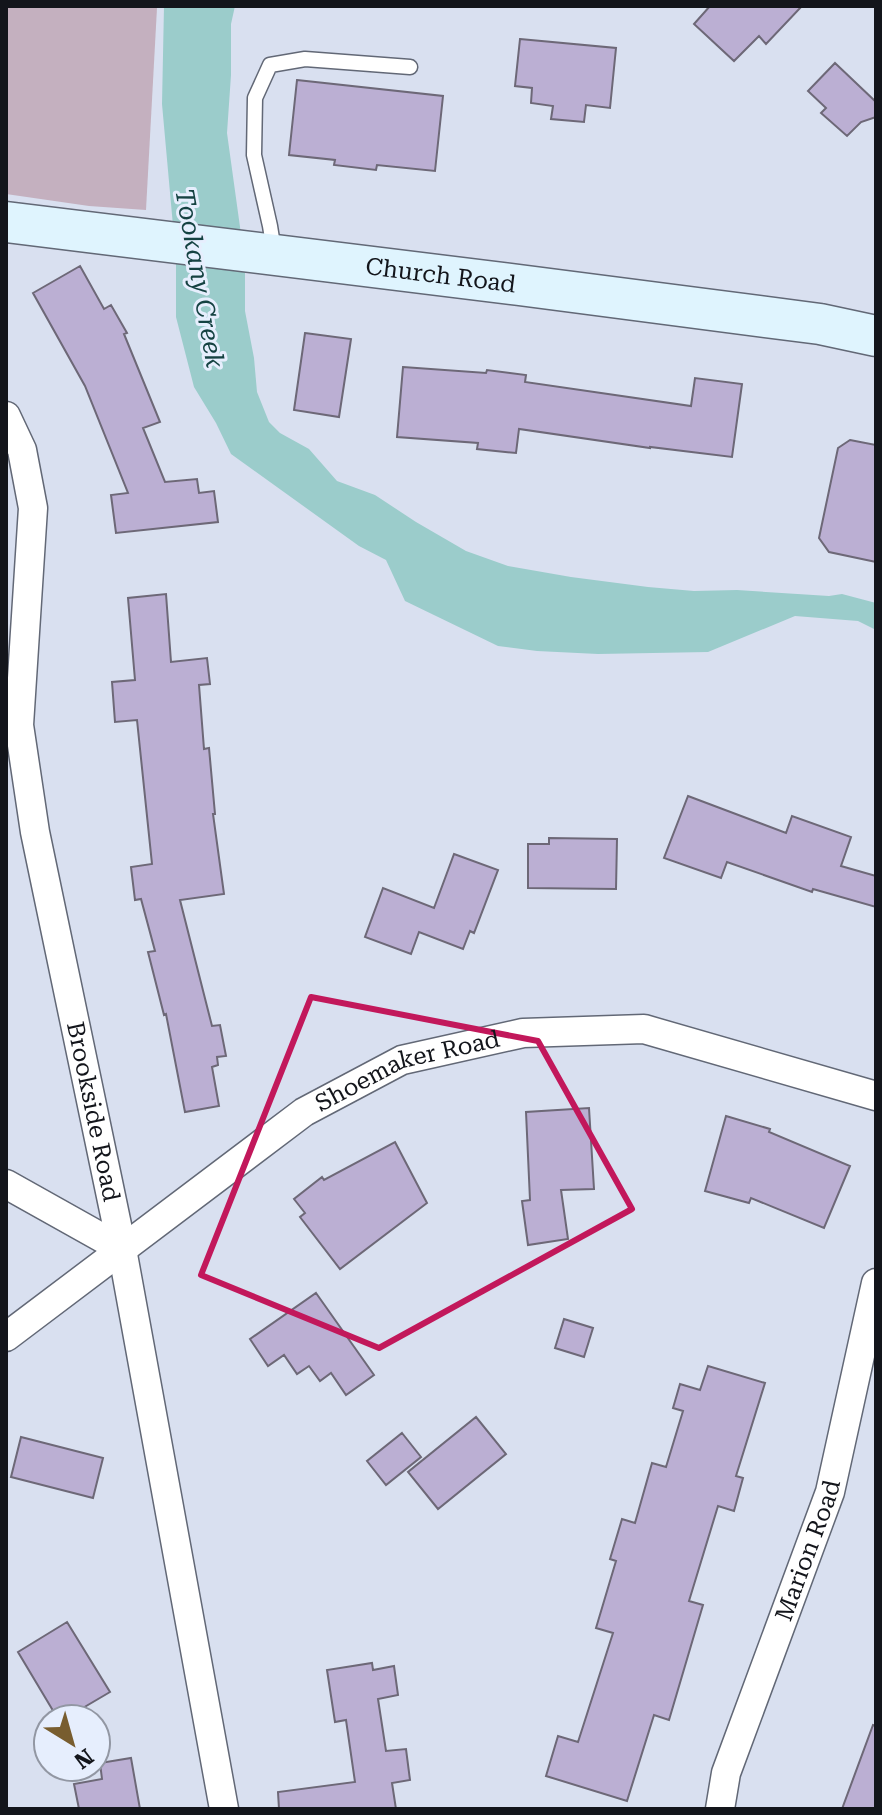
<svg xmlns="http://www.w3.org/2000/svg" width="882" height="1815" viewBox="0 0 882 1815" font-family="'Roboto Serif',serif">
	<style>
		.green { fill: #c4b0bf }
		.water { fill: #9bcccb }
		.building { fill: #bbafd3; stroke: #6d6877; stroke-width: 2 }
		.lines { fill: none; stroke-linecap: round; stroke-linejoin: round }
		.lane-casing { stroke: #626876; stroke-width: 17 }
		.street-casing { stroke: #626876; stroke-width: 31 }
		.secondary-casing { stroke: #626876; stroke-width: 43 }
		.lane { stroke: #fff; stroke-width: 14 }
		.street { stroke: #fff; stroke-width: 28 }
		.secondary { stroke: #dff4fe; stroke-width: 40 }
		.marked { fill: none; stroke: #c2185b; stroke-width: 6; stroke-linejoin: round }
		.labels { text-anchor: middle; stroke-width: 6; stroke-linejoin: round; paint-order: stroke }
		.street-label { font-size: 24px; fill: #13151b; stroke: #e6eefd }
		.water-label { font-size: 26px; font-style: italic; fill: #154242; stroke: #e6eefd }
	</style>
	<rect width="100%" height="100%" fill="#d9e0f0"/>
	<path class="green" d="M 6,6 L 155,6 L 157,8 L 146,210 L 89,206 L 6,194 Z"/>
	<path class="water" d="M 164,6 L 235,6 L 231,24 L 231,75 L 227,133 L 245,263 L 245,311 L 254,358 L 257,392 L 269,422 L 280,433 L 309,449 L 337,481 L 375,495 L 416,522 L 466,551 L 508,566 L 571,577 L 648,587 L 694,591 L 737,590 L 829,596 L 842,594 L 876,603 L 876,630 L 858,621 L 795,616 L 708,652 L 598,654 L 537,651 L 498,646 L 405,601 L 386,560 L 359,546 L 231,454 L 216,423 L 194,387 L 176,317 L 176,259 L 162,104 Z"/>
	<path class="building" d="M 710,6 L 802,6 L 766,44 L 759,36 L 734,61 L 694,24 Z
		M 520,39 L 616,48 L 610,108 L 586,105 L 584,122 L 551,119 L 553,106 L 531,103 L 532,88 L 515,86 Z
		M 835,63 L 876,102 L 876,117 L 861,122 L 847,136 L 821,113 L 826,108 L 808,91 Z
		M 297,80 L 443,96 L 435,171 L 377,165 L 376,170 L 334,165 L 335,160 L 289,155 Z
		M 80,266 L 104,309 L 111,305 L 127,333 L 124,334 L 160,422 L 143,428 L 165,482 L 197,479 L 199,493 L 214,491 L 218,522 L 116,533 L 111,495 L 128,493 L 85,386 L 33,293 Z
		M 305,333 L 351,339 L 339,417 L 294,410 Z
		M 403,367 L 486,373 L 487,370 L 526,375 L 525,382 L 691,406 L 695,378 L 742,384 L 732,457 L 650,447 L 650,448 L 519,429 L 516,453 L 477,449 L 478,443 L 397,437 Z
		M 850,440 L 876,445 L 876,562 L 829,552 L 819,538 L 838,448 Z
		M 166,594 L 171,662 L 207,658 L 210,684 L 199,685 L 204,749 L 209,748 L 215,814 L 213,814 L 224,894 L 180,900 L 212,1026 L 220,1025 L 226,1056 L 217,1057 L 218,1065 L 212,1067 L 219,1106 L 185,1112 L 166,1014 L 164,1015 L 148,952 L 155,951 L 141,899 L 135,900 L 131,867 L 152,864 L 137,720 L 115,722 L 112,682 L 135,680 L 128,598 Z
		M 688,796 L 786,833 L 792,816 L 851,837 L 841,866 L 876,876 L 876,907 L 813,889 L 812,892 L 727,862 L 721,878 L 664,858 Z
		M 549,838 L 617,839 L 616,889 L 528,888 L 528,844 L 549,844 Z
		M 454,854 L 498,870 L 474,933 L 470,931 L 463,949 L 419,932 L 411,954 L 365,937 L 383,888 L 434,908 Z
		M 589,1108 L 594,1189 L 561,1190 L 568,1239 L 528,1245 L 522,1201 L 530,1200 L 526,1112 Z
		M 726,1116 L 770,1129 L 769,1132 L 850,1166 L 824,1228 L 751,1198 L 749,1203 L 705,1191 Z
		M 395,1142 L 427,1203 L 340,1269 L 300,1217 L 305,1213 L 294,1199 L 322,1177 L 324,1180 Z
		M 316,1293 L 374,1375 L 346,1395 L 331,1373 L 320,1381 L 309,1366 L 297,1374 L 284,1355 L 268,1366 L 250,1339 Z
		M 564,1319 L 593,1328 L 584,1357 L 555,1348 Z
		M 708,1366 L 765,1383 L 736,1476 L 743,1478 L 734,1511 L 718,1506 L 689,1601 L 703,1605 L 669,1720 L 654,1715 L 627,1801 L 546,1776 L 558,1736 L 578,1742 L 613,1633 L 596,1628 L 616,1561 L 610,1559 L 622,1519 L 635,1523 L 652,1463 L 666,1467 L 683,1411 L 673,1408 L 680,1384 L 700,1390 Z
		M 476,1417 L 506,1454 L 438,1509 L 408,1472 Z
		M 402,1433 L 421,1457 L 386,1485 L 367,1461 Z
		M 21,1437 L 103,1458 L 93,1498 L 11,1477 Z
		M 67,1622 L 110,1692 L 64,1719 L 58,1719 L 18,1652 Z
		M 372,1663 L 373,1670 L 394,1666 L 398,1695 L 378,1699 L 386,1751 L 406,1749 L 410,1780 L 392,1783 L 396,1809 L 279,1809 L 278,1792 L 355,1782 L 346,1720 L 335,1722 L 327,1670 Z
		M 873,1725 L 876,1726 L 876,1809 L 842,1809 Z
		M 131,1758 L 140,1809 L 79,1809 L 74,1784 L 102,1779 L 100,1763 Z"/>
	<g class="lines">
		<defs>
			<path id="lane" d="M 274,251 L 270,226 L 254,155 L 255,98 L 270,65 L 305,59 L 410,67"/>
			<g id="street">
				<path id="s1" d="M 6,416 L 22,450 L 33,508 L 19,725 L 35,832 L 122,1249 L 224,1809"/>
				<path d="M 6,1184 L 122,1249"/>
				<path id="s2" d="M 6,1337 L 304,1112 L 402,1060 L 523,1033 L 644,1029 L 876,1096"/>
				<path id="s3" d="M 720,1809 L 726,1773 L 830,1492 L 876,1283"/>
			</g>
			<g id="secondary">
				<path id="s4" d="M 6,222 L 519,285 L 820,324 L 876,336"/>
			</g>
		</defs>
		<use href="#lane" class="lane-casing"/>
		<use href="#street" class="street-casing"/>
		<use href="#secondary" class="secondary-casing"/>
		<use href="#lane" class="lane"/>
		<use href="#street" class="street"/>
		<use href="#secondary" class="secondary"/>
	</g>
	<path class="marked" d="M 311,997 L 538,1041 L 632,1209 L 379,1348 L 201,1275 Z"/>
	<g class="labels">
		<g class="street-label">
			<text dy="8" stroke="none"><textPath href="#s4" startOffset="438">Church Road</textPath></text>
			<text dy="8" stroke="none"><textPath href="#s2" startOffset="486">Shoemaker Road</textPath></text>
			<text dy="8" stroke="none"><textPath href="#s1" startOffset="708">Brookside Road</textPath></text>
			<text dy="8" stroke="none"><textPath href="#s3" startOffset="274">Marion Road</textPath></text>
		</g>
		<g class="water-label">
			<text transform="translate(200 278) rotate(80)" y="9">Tookany Creek</text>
		</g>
	</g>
	<rect width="882" height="1815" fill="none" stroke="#13151b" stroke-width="16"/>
	<g transform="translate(72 1743) rotate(143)"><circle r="38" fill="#e6eefd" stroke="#9297a3" stroke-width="2"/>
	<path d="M0-6L14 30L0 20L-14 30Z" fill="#785d2f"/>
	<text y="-12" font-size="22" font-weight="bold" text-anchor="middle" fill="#13151b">N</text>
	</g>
</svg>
